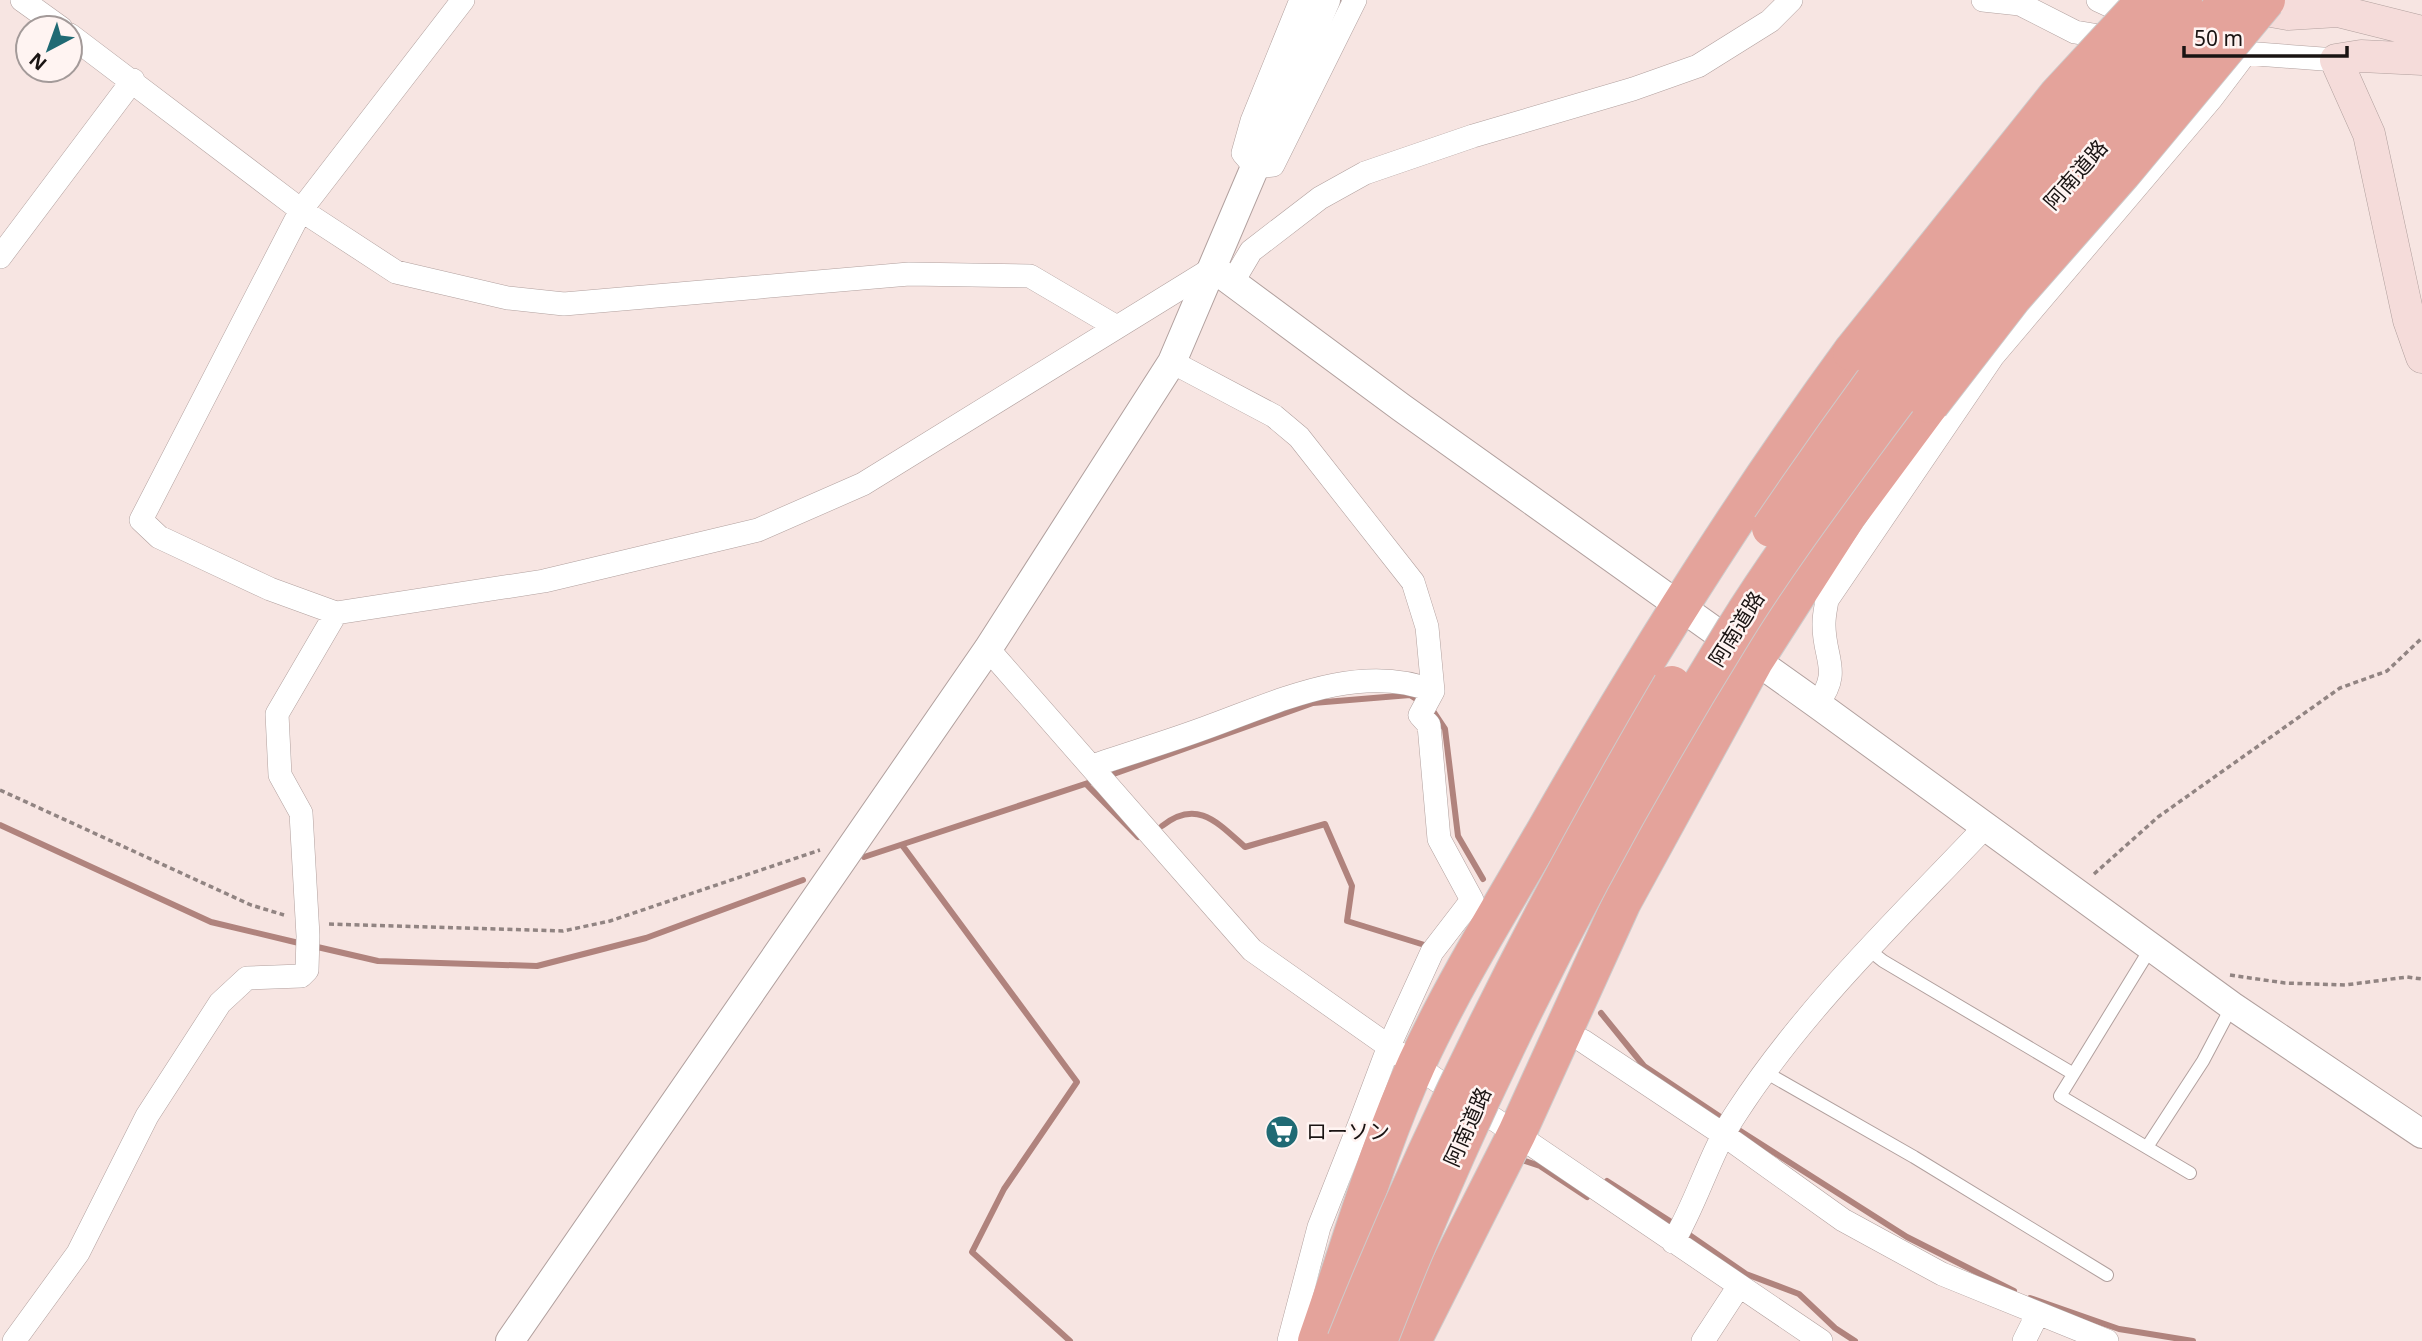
<svg xmlns="http://www.w3.org/2000/svg" width="2422" height="1341" viewBox="0 0 2422 1341" font-family="'Noto Sans','Noto Sans JP',sans-serif">
	<style>
		.lines { fill: none; stroke-linecap: round; stroke-linejoin: round }
		.stream { stroke: #b0837d; stroke-width: 6 }
		.service-casing { stroke: #b1a09e; stroke-width: 14 }
		.minor-casing { stroke: #b1a09e; stroke-width: 24 }
		.tertiary-casing { stroke: #b1a09e; stroke-width: 30 }
		.secondary-casing { stroke: #b1a09e; stroke-width: 33 }
		.trunk-casing { stroke: #cdcbcb; stroke-width: 40 }
		.path { stroke: #918482; stroke-width: 3.5; stroke-dasharray: 5 3.5; stroke-linecap: butt }
		.service { stroke: #fff; stroke-width: 12 }
		.minor { stroke: #fff; stroke-width: 23 }
		.tertiary { stroke: #fff; stroke-width: 28 }
		.secondary { stroke: #f5dcda; stroke-width: 32 }
		.trunk { stroke: #e4a39b; stroke-width: 38 }
		.trunk-bridge-casing { stroke: #cdcbcb; stroke-width: 40; stroke-linecap: butt }
		.trunk-bridge { stroke: #e4a39b; stroke-width: 38 }
		.labels { text-anchor: middle; stroke-width: 5; stroke-linejoin: round; paint-order: stroke }
		.street-label { font-size: 21px; fill: #1a1413; stroke: #fff4f2 }
		.poi-label { font-size: 21px; fill: #1a1413; stroke: #fff4f2; text-anchor: start }
	</style>
	<rect width="100%" height="100%" fill="#f7e5e2"/>
	<g class="lines">
		<path class="stream" d="M 1431,708 L 1445,729 L 1458,836 L 1483,879
			M 1108,776 L 1313,703 L 1410,695 L 1421,702
			M 1086,784 L 1138,837
			M 0,825 L 211,922 L 303,944
			M 1162,826 C 1197,798 1218,823 1245,847 L 1325,824 L 1352,886 L 1347,921 L 1431,947
			M 902,845 L 1077,1082 L 1004,1189 L 972,1252 L 1070,1341
			M 864,857 L 1097,780
			M 313,946 L 378,961 L 537,966 L 646,938 L 803,880
			M 1601,1013 L 1644,1066 L 1725,1120
			M 1734,1127 L 1907,1237 L 2014,1291
			M 1519,1159 L 1540,1166 L 1587,1197
			M 1607,1181 L 1676,1225
			M 1685,1232 L 1746,1274 L 1799,1294 L 1835,1328 L 1855,1341
			M 2030,1298 L 2119,1329 L 2193,1341"/>
		<defs>
			<path id="service" d="M 2152,946 L 2060,1096 L 2190,1173
				M 1869,950 L 1883,961 L 2072,1073
				M 1765,1072 L 1914,1157 L 2107,1275
				M 2147,1147 L 2203,1061 L 2232,1006"/>
			<path id="minor" d="M 22,0 L 61,28
				M 463,0 L 301,210 L 141,520 L 159,537 L 270,589 L 336,613 L 544,581 L 758,530 L 863,484 L 1213,268
				M 1301,0 L 1252,121 L 1243,153 L 1255,167 L 1273,165 L 1355,0
				M 1983,0 L 2020,4 L 2075,32 L 2117,39
				M 2098,0 L 2139,19
				M 70,35 L 301,210 L 396,272 L 508,298 L 564,304 L 909,274 L 1030,276 L 1115,326
				M 2231,52 L 2336,60
				M 0,257 L 133,80
				M 1232,283 L 1251,251 L 1320,198 L 1365,173 L 1473,136 L 1633,89 L 1698,66 L 1770,21 L 1791,0
				M 1172,362 L 1274,416 L 1299,437 L 1413,582 L 1427,627 L 1433,691
				M 988,649 L 1252,950 L 1438,1081 L 1821,1341
				M 1817,704 C 1843,671 1823,658 1824,623 C 1824,615 1826,607 1827,600 L 1993,356 L 2211,99 L 2245,54
				M 1092,766 C 1130,753 1167,742 1205,728 C 1275,703 1358,661 1433,691 L 1420,715 L 1429,725 L 1439,839 L 1472,900 L 1432,952 L 1389,1046 L 1360,1123
				M 1583,1041 L 1724,1135 L 1843,1220 L 1942,1274 L 2107,1341
				M 1673,1242 C 1698,1200 1710,1152 1737,1112 C 1806,1006 1899,918 1986,826
				M 14,1341 L 78,1253 L 147,1116 L 220,1003 L 247,978 L 301,976 L 307,970 L 308,936 L 301,813 L 280,775 L 277,714 L 336,613
				M 1289,1341 L 1319,1227 L 1360,1123 L 1375,1126
				M 1703,1341 L 1739,1286
				M 2024,1341 L 2038,1313"/>
			<path id="tertiary" d="M 1213,268 L 1402,408 L 1817,704 L 2232,1006 L 2422,1134
				M 510,1341 L 988,649 L 1172,362 L 1326,0"/>
			<path id="secondary" d="M 2238,5 L 2288,14 L 2338,11 L 2422,32
				M 2422,59 L 2361,56 L 2336,60 L 2369,134 L 2409,320 L 2422,357"/>
			<path id="trunk" d="M 1317,1341 C 1349,1251 1377,1150 1417,1063 C 1454,983 1502,906 1546,830 C 1640,665 1740,505 1852,352
				M 1412,1341 L 1517,1133 L 1622,902 L 1754,661 L 1847,516 L 1930,404"/>
		</defs>
		<use href="#service" class="service-casing"/>
		<use href="#minor" class="minor-casing"/>
		<use href="#tertiary" class="tertiary-casing"/>
		<use href="#secondary" class="secondary-casing"/>
		<use href="#trunk" class="trunk-casing"/>
		<path class="path" d="M 0,790 L 251,905 L 284,915
			M 2094,874 L 2158,817 L 2340,688 L 2387,671 L 2422,638
			M 329,924 L 563,931 L 610,921 L 820,850
			M 2230,975 L 2285,983 L 2345,985 L 2407,977 L 2422,979"/>
		<use href="#service" class="service"/>
		<use href="#minor" class="minor"/>
		<use href="#tertiary" class="tertiary"/>
		<use href="#secondary" class="secondary"/>
		<use href="#trunk" class="trunk"/>
		<defs>
			<path id="trunk-bridge" d="M 1852,352 L 2058,95 L 2146,0
				M 1930,404 L 2012,298 L 2122,173 L 2266,0
				M 1771,528 C 1897,342 2033,167 2183,0
				M 1346,1341 C 1437,1113 1547,897 1672,685
				M 1378,1341 C 1474,1094 1594,857 1734,631 C 1773,568 1818,507 1862,447 C 1976,291 2100,144 2229,0"/>
		</defs>
		<use href="#trunk-bridge" class="trunk-bridge-casing"/>
		<use href="#trunk-bridge" class="trunk-bridge"/>
	</g>
	<defs>
		<symbol id="supermarket-disc" viewBox="-11 -11 22 22"><circle r="9.5" fill="#206a74" stroke="#fff4f2"/><path d="M-6-5.5h2.5l.6 2H6L4.5 2H-2.5L-4.4-4H-6ZM-1.5 3.2a1.3 1.3 0 1 0 .1 0ZM3 3.2a1.3 1.3 0 1 0 .1 0Z" fill="#fff"/></symbol>
	</defs>
	<g fill-rule="evenodd">
		<use href="#supermarket-disc" x="1263" y="1113" width="38" height="38"/>
	</g>
	<g class="labels">
		<g class="street-label">
			<text transform="translate(2076 175) rotate(-49)" y="7">阿南道路</text>
			<text transform="translate(1737 629) rotate(-58)" y="7">阿南道路</text>
			<text transform="translate(1468 1127) rotate(-66)" y="7">阿南道路</text>
		</g>
		<g class="poi-label">
			<text x="1306" y="1139">ローソン</text>
		</g>
	</g>
	<g transform="translate(49 49) rotate(221)"><circle r="33" fill="#fff4f2" stroke="#a39a99" stroke-width="2"/>
	<path d="M0-5L12 26L0 18L-12 26Z" fill="#206a74"/>
	<text y="-10" font-size="19" font-weight="bold" text-anchor="middle" fill="#1a1413">N</text>
	</g>
	<path d="M2184 46v10h163v-10" fill="none" stroke="#1a1413" stroke-width="3.5"/>
	<text x="2194" y="46" font-size="21" fill="#1a1413" stroke="#fff4f2" stroke-width="5" paint-order="stroke">50 m</text>
</svg>
